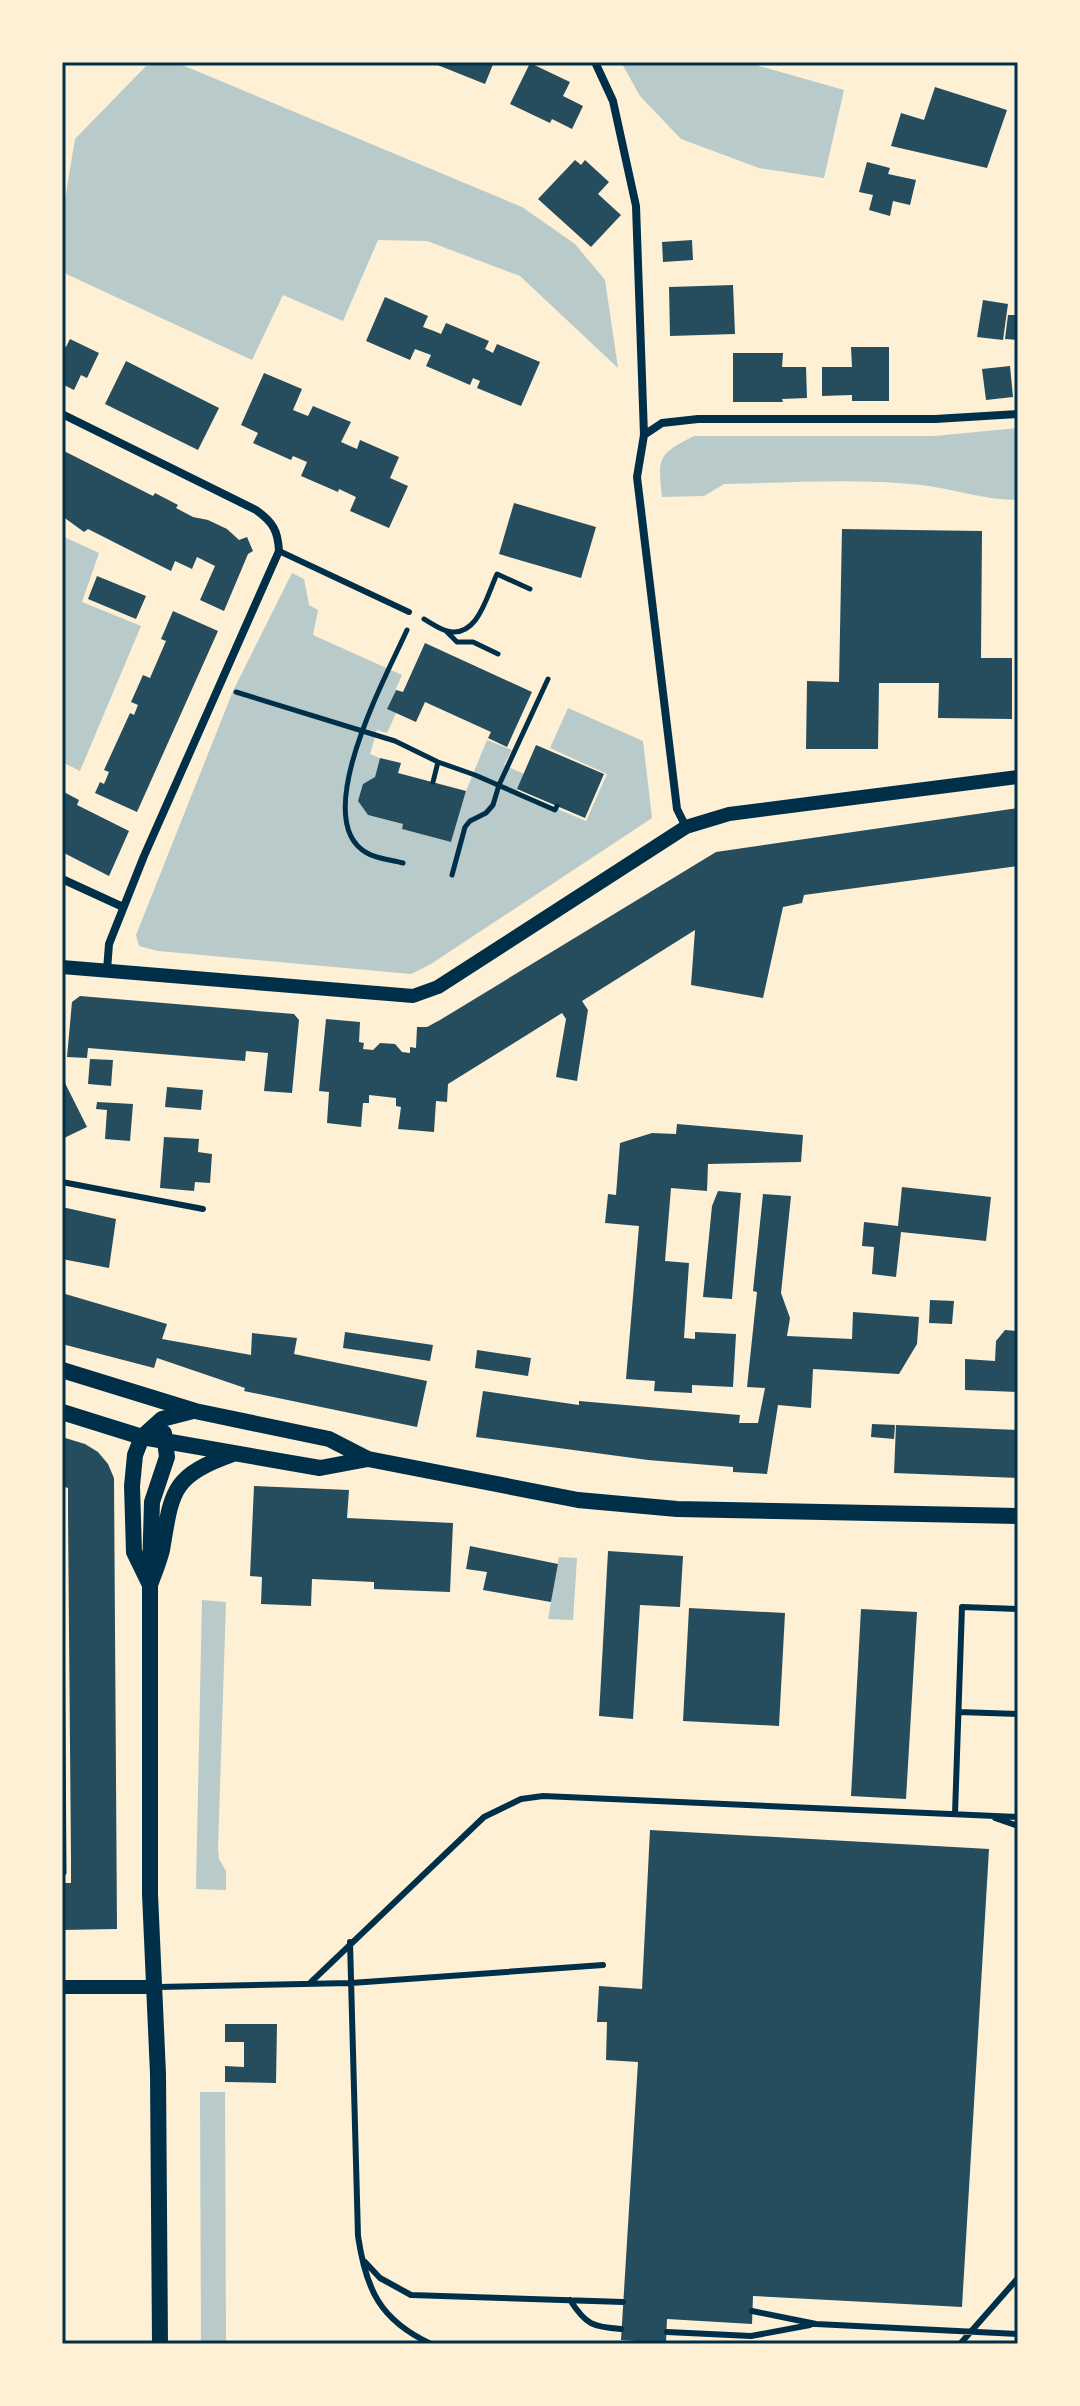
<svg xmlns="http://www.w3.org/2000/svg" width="1080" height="2406" viewBox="0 0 1080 2406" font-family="Helvetica,sans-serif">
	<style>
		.green { fill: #b9caca }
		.building { fill: #264d5e }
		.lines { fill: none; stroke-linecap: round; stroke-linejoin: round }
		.path { stroke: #003049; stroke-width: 5 }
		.service { stroke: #003049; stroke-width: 6 }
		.minor { stroke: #003049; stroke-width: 8 }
		.tertiary { stroke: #003049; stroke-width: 14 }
		.secondary { stroke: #003049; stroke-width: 16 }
		.neatline { fill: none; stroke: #003049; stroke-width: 3 }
	</style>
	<rect width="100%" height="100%" fill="#fdf0d5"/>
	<path class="green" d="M 175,62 L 522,207 L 575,244 L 605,280 L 618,368 L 520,276 L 427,241 L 378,240 L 343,321 L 283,295 L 252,360 L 62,272 L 62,217 L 75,139 L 146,66 Z
		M 621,62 L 757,62 L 759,66 L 844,90 L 824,178 L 759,168 L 681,139 L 640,96 Z
		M 1018,428 L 1018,500 C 984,500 954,489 921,485 C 856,478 789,483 724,484 L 704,496 L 662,497 C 658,457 657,455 694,436 L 934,436 Z
		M 62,536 L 99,553 L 82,602 L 141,626 L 80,771 L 62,762 Z
		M 292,573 L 304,579 L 309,605 L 318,610 L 313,635 L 402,675 L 387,709 L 396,713 L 387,733 L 377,730 L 370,754 L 380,758 L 375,777 L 358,800 L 368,815 L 403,824 L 403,829 L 451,842 L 466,791 L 487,740 L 512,750 L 504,765 L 524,774 L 517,792 L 586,821 L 607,774 L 550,748 L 568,708 L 643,741 L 652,818 L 431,964 L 411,974 L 158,951 L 139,946 L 136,935 L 233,691 Z
		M 559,1557 L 577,1558 L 573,1620 L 548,1619 Z
		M 202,1600 L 226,1602 L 218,1849 L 219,1859 L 226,1871 L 226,1890 L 196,1889 Z
		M 200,2092 L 225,2092 L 226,2344 L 201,2344 Z"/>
	<path class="building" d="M 430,62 L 494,62 L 485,84 Z
		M 530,63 L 570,82 L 563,96 L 583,106 L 572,129 L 552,119 L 550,123 L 510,104 Z
		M 935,87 L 1007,110 L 987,168 L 891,146 L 901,113 L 924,120 Z
		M 575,160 L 581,165 L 585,160 L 609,182 L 598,194 L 621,215 L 591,247 L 538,199 Z
		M 867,162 L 890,168 L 888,174 L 916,180 L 910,205 L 893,201 L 890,216 L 869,210 L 873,195 L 859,192 Z
		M 692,240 L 693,260 L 663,262 L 662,242 Z
		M 733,285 L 735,334 L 670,336 L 669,287 Z
		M 385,297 L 428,316 L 423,327 L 434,331 L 441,334 L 446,323 L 489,341 L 485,349 L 493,353 L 497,344 L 540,362 L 521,406 L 477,388 L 480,381 L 473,378 L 470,385 L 426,366 L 431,355 L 415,349 L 410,360 L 366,341 Z
		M 983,300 L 1008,304 L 1003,340 L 977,337 Z
		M 1008,315 L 1018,315 L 1018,340 L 1005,339 Z
		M 70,339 L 99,353 L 87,378 L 81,375 L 74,390 L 62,384 L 62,345 L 66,347 Z
		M 851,347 L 889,347 L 889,401 L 852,401 L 852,395 L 822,396 L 822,367 L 852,367 Z
		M 733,353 L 783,353 L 782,367 L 806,367 L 807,398 L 782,399 L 783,402 L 733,402 Z
		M 126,361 L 219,408 L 198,450 L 105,404 Z
		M 1010,366 L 1013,397 L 986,400 L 982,369 Z
		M 264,373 L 302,389 L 293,410 L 308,416 L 313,406 L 351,422 L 341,442 L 357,449 L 360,440 L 399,457 L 390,478 L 408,486 L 389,528 L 350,511 L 356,497 L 339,489 L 338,492 L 301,476 L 307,462 L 293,456 L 291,460 L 253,443 L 258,433 L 241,425 Z
		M 62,450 L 153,496 L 155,493 L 178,505 L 176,508 L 193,517 L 208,520 L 227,529 L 239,540 L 247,537 L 253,551 L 248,554 L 224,611 L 200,600 L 215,566 L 197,557 L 192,569 L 175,561 L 171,571 L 88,529 L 84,532 L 62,516 Z
		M 514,503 L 596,527 L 581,578 L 499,554 Z
		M 842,529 L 982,531 L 981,658 L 1012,658 L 1012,719 L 938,718 L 939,683 L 879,683 L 878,749 L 806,749 L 807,681 L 839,682 Z
		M 97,576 L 146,596 L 136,619 L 88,599 Z
		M 173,611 L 218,631 L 137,812 L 95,793 L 100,782 L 104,784 L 109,772 L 104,770 L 130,713 L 134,715 L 138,705 L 131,702 L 143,675 L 150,678 L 166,641 L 161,639 Z
		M 425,643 L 532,692 L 507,747 L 488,738 L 491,732 L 425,702 L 416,722 L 387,709 L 396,690 L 403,692 Z
		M 536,745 L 604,774 L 585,818 L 517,789 Z
		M 380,758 L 401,763 L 398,773 L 466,791 L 451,842 L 402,829 L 403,824 L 368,815 L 358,801 L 363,784 L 375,777 Z
		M 62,791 L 79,800 L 77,805 L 129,831 L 109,876 L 62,852 Z
		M 1018,808 L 1018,866 L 804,895 L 802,903 L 783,907 L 763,998 L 691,985 L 695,930 L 582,1001 L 588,1010 L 577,1081 L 556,1077 L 566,1019 L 562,1013 L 448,1084 L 447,1102 L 436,1101 L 434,1132 L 398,1129 L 401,1107 L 396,1106 L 396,1098 L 369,1095 L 369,1103 L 363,1103 L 361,1127 L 327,1123 L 329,1092 L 319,1091 L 326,1019 L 360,1022 L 359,1042 L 364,1043 L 363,1049 L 373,1050 L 380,1043 L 395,1044 L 402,1052 L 410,1053 L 410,1047 L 416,1048 L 417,1027 L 427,1027 L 440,1020 L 716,852 Z
		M 80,996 L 294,1014 L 299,1020 L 292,1093 L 264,1091 L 268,1053 L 246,1051 L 245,1061 L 88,1048 L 87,1058 L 67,1057 L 72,1002 Z
		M 90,1059 L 113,1060 L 111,1086 L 88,1084 Z
		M 62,1077 L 87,1127 L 62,1139 Z
		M 167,1087 L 203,1090 L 201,1110 L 165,1107 Z
		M 97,1102 L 133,1104 L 130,1141 L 105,1139 L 107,1110 L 96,1109 Z
		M 677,1124 L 803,1135 L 801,1162 L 708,1164 L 707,1191 L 671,1188 L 665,1261 L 689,1263 L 684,1338 L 695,1339 L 695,1332 L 736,1334 L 733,1387 L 692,1385 L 692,1393 L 654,1391 L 655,1381 L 626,1379 L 639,1226 L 605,1223 L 608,1194 L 616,1195 L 620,1143 L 652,1133 L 676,1134 Z
		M 164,1137 L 199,1139 L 198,1152 L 212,1154 L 210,1183 L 195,1182 L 194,1191 L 160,1188 Z
		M 902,1187 L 991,1197 L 986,1241 L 901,1232 L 896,1277 L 872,1274 L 874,1247 L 862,1246 L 864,1222 L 898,1226 Z
		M 718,1191 L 741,1193 L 732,1299 L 703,1297 L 712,1206 Z
		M 763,1194 L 791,1196 L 781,1293 L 790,1318 L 787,1336 L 852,1339 L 853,1312 L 919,1317 L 917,1344 L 899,1374 L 813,1369 L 811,1408 L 778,1405 L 767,1474 L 733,1472 L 733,1467 L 648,1460 L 476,1437 L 483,1391 L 579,1405 L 579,1401 L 740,1415 L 739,1423 L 758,1423 L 765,1388 L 747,1387 L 757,1292 L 753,1291 Z
		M 62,1207 L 116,1219 L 109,1268 L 62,1259 Z
		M 62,1293 L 167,1324 L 162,1339 L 251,1355 L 252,1333 L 297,1338 L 294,1354 L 427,1381 L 417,1427 L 244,1391 L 245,1388 L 157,1358 L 154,1368 L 62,1344 Z
		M 930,1300 L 954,1301 L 952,1324 L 929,1323 Z
		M 1005,1330 L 1018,1331 L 1018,1392 L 965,1390 L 965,1359 L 995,1361 L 996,1341 Z
		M 345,1332 L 433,1345 L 430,1361 L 343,1348 Z
		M 477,1350 L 531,1358 L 528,1376 L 475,1368 Z
		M 872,1424 L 895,1425 L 894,1439 L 871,1437 Z
		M 896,1425 L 1018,1430 L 1018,1478 L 894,1473 Z
		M 62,1437 L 85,1444 L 98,1452 L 108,1464 L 114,1478 L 117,1929 L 62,1930 L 62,1883 L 71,1883 L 71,1861 L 68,1514 L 68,1488 L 62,1486 Z
		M 254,1486 L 349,1490 L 347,1518 L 453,1523 L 450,1592 L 374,1589 L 374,1582 L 312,1579 L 311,1606 L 261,1604 L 262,1577 L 250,1576 Z
		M 470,1546 L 558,1564 L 551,1602 L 483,1590 L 487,1572 L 466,1569 Z
		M 608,1551 L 683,1556 L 680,1607 L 640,1605 L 633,1719 L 599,1716 Z
		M 689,1608 L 785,1613 L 779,1726 L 683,1721 Z
		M 861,1609 L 917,1612 L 906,1799 L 851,1796 Z
		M 650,1830 L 989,1849 L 962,2307 L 753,2296 L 752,2324 L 667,2319 L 666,2343 L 621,2340 L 638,2062 L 606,2060 L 607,2022 L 597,2022 L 599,1986 L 642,1989 Z
		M 225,2024 L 277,2024 L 276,2083 L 225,2082 L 225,2066 L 244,2067 L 244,2042 L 225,2042 Z"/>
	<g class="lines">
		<path class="path" d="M 424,619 C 431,623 439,629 447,631 C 478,639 487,595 497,574 L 530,589
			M 447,632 L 457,642 L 473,642 L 498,654
			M 236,692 L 395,741 L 438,762 L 475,775 L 555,810 L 557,806
			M 433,782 L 438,762
			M 403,863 C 392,860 377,859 367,853 C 307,820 388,673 407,630
			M 452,875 L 465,827 L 470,821 L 486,813 L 493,805 L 499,785 L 548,679
			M 62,1594 L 64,1873 L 62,1873"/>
		<path class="service" d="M 279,551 L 409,612
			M 62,1182 L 203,1209
			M 959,1712 L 1018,1714
			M 955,1814 L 962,1607 L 1018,1609
			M 995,1818 L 1018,1826
			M 350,1942 L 358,2236 C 366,2290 380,2320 431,2344
			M 309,1984 L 484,1817 L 521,1799 L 543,1796 L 1018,1817
			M 158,1987 L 351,1983 L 603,1965
			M 365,2262 L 380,2278 L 411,2295 L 623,2302
			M 570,2300 C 586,2325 593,2327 621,2329
			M 752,2311 L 816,2324 L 1018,2334
			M 667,2332 L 751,2336 L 810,2325
			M 960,2344 L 1018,2278"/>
		<path class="minor" d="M 595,62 L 613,101 L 636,206 L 644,435 L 637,477 L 677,809 L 686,827
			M 62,414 L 256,510 C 273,522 278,531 279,551 L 144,856 L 109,944 L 107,970
			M 644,435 L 662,423 L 698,419 L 935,419 L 1018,414
			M 62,879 L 123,907"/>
		<path class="tertiary" d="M 62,967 L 413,996 L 438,987 L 686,827 L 729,814 L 1018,777
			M 62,1987 L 154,1987"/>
		<path class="secondary" d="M 62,1370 L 195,1411 L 329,1439 L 368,1459 L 578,1500 L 677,1509 L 1018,1516
			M 62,1412 L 142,1437 L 320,1468 L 368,1459
			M 150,1572 L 152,1502 L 167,1457 L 164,1433
			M 150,1585 L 134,1552 L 132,1486 L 135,1455 L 142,1437 L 162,1419 L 193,1411
			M 160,2344 L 158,2074 L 150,1894 L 150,1585 C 154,1574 159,1562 162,1550 C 172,1491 171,1476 233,1454"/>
	</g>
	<rect width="1080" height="2406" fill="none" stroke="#fdf0d5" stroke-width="128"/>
	<rect x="64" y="64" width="952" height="2278" class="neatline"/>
</svg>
